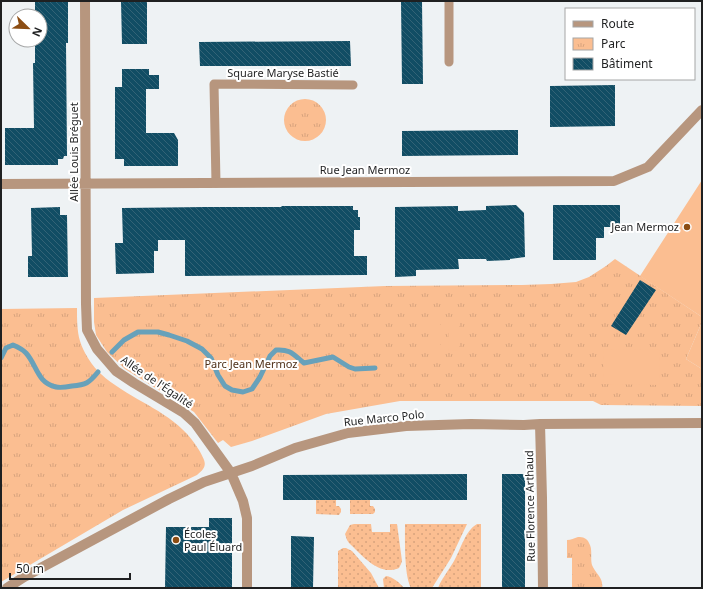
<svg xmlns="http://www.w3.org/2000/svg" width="703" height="589" viewBox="0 0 703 589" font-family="'Noto Sans',sans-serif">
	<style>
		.grass { fill: url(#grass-dots) }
		.park { fill: url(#park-tufts) }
		.pitch { fill: #fbbe91 }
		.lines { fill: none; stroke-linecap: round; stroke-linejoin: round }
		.stream { stroke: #68a1ba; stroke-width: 5 }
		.building { fill: url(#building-back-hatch) }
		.lane { stroke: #b7967e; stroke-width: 9 }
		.street { stroke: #b7967e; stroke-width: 10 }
		.poi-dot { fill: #8c4d13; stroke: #fff; stroke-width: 1.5 }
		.labels { text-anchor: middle; stroke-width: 4; stroke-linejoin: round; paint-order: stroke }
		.street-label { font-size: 11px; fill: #1f2021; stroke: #fff }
		.poi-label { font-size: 11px; fill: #1f2021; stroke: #fff; text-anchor: end }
		.park-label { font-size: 11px; fill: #4e2f17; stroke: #fff }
	</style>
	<defs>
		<pattern id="grass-dots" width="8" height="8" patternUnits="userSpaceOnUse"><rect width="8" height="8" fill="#fbbe91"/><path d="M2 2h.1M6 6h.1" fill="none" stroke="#d7a37d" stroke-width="1.8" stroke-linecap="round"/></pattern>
		<pattern id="park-tufts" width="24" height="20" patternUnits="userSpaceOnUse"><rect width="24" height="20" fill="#fbbe91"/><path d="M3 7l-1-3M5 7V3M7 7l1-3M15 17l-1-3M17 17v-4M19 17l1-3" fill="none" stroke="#d7a37d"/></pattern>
		<pattern id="building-back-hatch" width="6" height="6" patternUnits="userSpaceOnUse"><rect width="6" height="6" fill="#114d64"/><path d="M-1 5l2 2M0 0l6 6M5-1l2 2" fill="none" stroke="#336376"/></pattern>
	</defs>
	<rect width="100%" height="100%" fill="#eef2f4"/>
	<path class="grass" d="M 316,500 L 336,500 L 336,506 L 339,506 L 341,509 L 341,512 L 339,515 L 316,514 Z
		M 350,500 L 370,500 L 370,506 L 373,506 L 375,509 L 375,512 L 373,514 L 350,514 Z
		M 354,524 L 371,524 L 372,532 L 390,532 L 390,524 L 397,524 L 402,561 L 401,564 L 399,568 C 379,577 362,555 349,543 L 347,540 L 345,534 L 350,525 Z
		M 405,524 L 467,524 L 451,558 L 432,588 L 411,588 C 404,575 405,540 405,524 Z
		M 477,524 L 481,524 L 481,588 L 438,588 C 442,578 449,570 454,561 C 461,549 465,531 477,524 Z
		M 343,548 L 346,548 L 352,551 L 371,573 L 379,588 L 338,588 L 338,551 Z
		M 386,576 C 393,577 400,583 404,588 L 384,588 L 383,579 Z"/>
	<path class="park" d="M284 120a21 21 0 1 1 42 0a21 21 0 1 1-42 0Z
		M 615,259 L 702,317 L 702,322 L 686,359 L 702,369 L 702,406 L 601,405 L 593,401 L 400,401 L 326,414 L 252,441 L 231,447 L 223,440 L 218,443 L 194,412 L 125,369 L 107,352 L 96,335 L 94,322 L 94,298 L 385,286 L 522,285 L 551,284 L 576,282 L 589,277 L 606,266 Z
		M 77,308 C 77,319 77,331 80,341 C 83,352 93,367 101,374 C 107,380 114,384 121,389 C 150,408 180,418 199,450 C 205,461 209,466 197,475 L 123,510 L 1,582 L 1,309 Z
		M 578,537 C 583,537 587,538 589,543 C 593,549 590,558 592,565 C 595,573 604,578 602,588 L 572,588 L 572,558 L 567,558 L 567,540 C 571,540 574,538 578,537 Z"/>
	<path class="pitch" d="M 702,180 L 702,317 L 640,276 Z
		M 429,317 L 440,317 L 440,350 L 429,350 Z
		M 448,317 L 459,317 L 459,350 L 449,351 Z
		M 702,322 L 702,369 L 686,359 Z
		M 604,349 L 660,350 L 659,385 L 603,384 Z"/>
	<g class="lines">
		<path class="stream" d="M 112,352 L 124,340 L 138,332 L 158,332 L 169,335 L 187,341 L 202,349 L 211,358 L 218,375 L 225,386 L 232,390 L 243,392 L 252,389 L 260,377 L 270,356 L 276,350 C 290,349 293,354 304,363 L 333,357 L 349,367 L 355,369 L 375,368
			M 1,358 L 6,348 L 13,345 C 18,347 22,349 26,353 C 37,365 37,383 56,387 C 61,388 67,387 72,386 C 86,385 89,383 98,372"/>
	</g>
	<path class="building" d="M 35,1 L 68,1 L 68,43 L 66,43 L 67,156 L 64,156 L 63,159 L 58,159 L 58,165 L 5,165 L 5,128 L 34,128 L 33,63 L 35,63 L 35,40 L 40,40 L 40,16 L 35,16 Z
		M 121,1 L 147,1 L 147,44 L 122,44 Z
		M 401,1 L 422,1 L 423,84 L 402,84 Z
		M 350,41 L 351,66 L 200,66 L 199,42 Z
		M 122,69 L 149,69 L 149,75 L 159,75 L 159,89 L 146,89 L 146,133 L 174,133 L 178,140 L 178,166 L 124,166 L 124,159 L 115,159 L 115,87 L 122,87 Z
		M 615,85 L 615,126 L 550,127 L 550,86 Z
		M 518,130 L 518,155 L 402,156 L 402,131 Z
		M 516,205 L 524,213 L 525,257 L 510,259 L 510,260 L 487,261 L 486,259 L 458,259 L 459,269 L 416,270 L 416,276 L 395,277 L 395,207 L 458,206 L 458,211 L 486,210 L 486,206 Z
		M 553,205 L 620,205 L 620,227 L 604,227 L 604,238 L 596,238 L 596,260 L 553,260 Z
		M 282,206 L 353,206 L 353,210 L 358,210 L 358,217 L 360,217 L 360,230 L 354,230 L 354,256 L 367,256 L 367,275 L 185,276 L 185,240 L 158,240 L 158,251 L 154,251 L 154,273 L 116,274 L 115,243 L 123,243 L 122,208 L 206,207 L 281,207 Z
		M 60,207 L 60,215 L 67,215 L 68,277 L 28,277 L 28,256 L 32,256 L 31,208 Z
		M 640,280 L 656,290 L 626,335 L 611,326 Z
		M 467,474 L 467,500 L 283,500 L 283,475 Z
		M 502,474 L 525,474 L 525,588 L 502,588 Z
		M 209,518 L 232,518 L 232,588 L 165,588 L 166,527 L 209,527 Z
		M 291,536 L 314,537 L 313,588 L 291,588 Z"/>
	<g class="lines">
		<path class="lane" d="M 449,1 L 449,62
			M 216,183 L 214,84 L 353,85"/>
		<path class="street" d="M 85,1 L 86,304 L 87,330 L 97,349 L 116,371 L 134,383 L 184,413 L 195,423 L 231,473 L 243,501 L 247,518 L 247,588
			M 1,184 L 614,181 L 648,167 L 702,110
			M 540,424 L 542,498 L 543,588
			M 7,588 L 24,577 L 169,499 L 204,482 L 252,466 L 295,448 L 348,433 L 406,426 L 471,424 L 524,425 L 540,424 L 702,423"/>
	</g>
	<g class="poi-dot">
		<circle cx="687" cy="227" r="4"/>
		<circle cx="176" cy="540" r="4"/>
	</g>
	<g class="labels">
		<g class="street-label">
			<text x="283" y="77">Square Maryse Bastié</text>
			<text transform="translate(74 152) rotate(-90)" y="4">Allée Louis Bréguet</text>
			<text x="365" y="174">Rue Jean Mermoz</text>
			<text transform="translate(157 382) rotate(34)" y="4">Allée de l'Égalité</text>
			<text transform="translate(384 418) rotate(-6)" y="4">Rue Marco Polo</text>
			<text transform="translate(530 506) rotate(-91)" y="4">Rue Florence Arthaud</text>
		</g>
		<g class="poi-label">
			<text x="679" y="231">Jean Mermoz</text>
			<text x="184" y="538" text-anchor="start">Écoles<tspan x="184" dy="13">Paul Éluard</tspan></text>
		</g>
		<g class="park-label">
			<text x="251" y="368">Parc Jean Mermoz</text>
		</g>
	</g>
	<rect width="703" height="589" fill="none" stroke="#1f2021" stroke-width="4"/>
	<rect x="565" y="8" width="130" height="72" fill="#ffffff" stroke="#a5a6a6"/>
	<rect x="573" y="21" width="20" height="6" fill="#b7967e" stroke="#a5a6a6"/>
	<text x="601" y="28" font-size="12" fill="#1f2021">Route</text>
	<rect x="573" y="38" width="20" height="12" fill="url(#park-tufts)" stroke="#a5a6a6"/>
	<text x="601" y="48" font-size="12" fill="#1f2021">Parc</text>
	<rect x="573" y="58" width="20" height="12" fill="url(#building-back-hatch)" stroke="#a5a6a6"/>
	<text x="601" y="68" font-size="12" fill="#1f2021">Bâtiment</text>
	<g transform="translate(28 28) rotate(113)"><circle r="19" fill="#ffffff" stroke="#a5a6a6"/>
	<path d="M0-3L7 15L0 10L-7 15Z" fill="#8c4d13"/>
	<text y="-6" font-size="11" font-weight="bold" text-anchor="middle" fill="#1f2021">N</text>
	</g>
	<path d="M10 573v6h120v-6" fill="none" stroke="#1f2021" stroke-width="2"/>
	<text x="16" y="573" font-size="12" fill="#1f2021" stroke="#ffffff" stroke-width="3" paint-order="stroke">50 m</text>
</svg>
